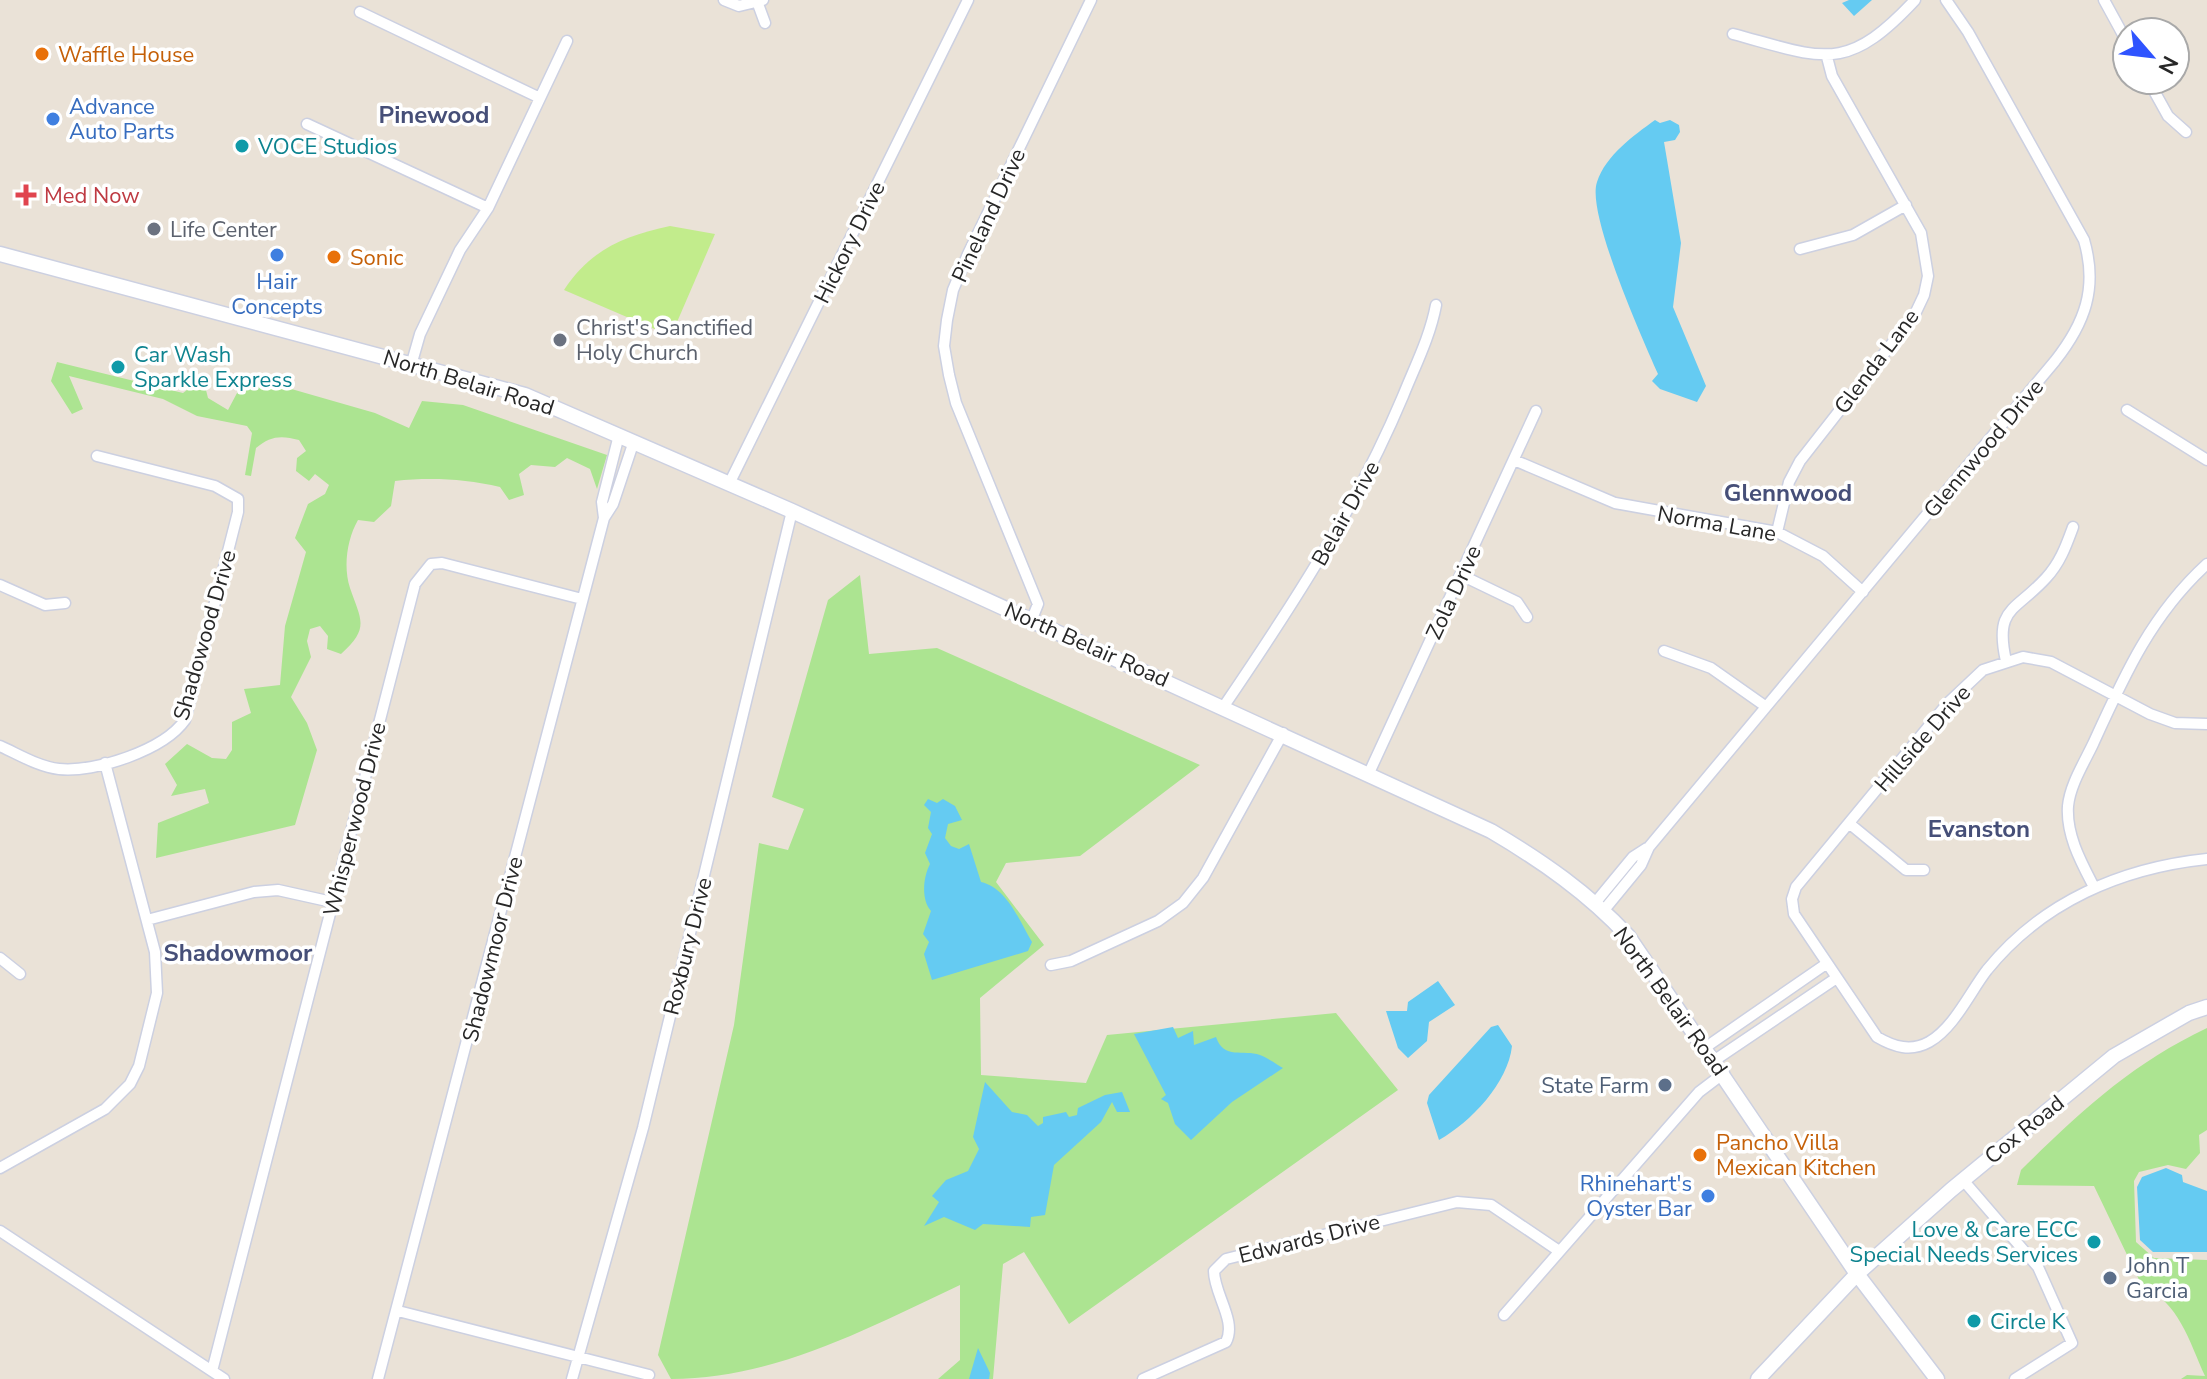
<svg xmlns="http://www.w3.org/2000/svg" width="2207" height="1379" viewBox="0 0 2207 1379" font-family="'Nunito Sans',sans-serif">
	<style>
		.green { fill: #ace491 }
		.pitch { fill: #c2ec8c }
		.water { fill: #65cbf2 }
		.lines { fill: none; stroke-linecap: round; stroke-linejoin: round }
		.street-casing { stroke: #ccd0e1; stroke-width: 13 }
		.secondary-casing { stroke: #ccd0e1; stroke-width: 17 }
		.street { stroke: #fff; stroke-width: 10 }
		.secondary { stroke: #fff; stroke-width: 14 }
		.food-dot { fill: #e8710a; stroke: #fff; stroke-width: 3 }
		.shop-dot { fill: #3f7fe0; stroke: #fff; stroke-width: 3 }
		.culture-dot { fill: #0f9aa8; stroke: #fff; stroke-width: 3 }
		.health-dot { fill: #e0444e; stroke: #fff; stroke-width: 3 }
		.worship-dot { fill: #6b7280; stroke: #fff; stroke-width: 3 }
		.service-dot { fill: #5c6f8a; stroke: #fff; stroke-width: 3 }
		.labels { text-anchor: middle; stroke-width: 7; stroke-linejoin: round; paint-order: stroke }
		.food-label { font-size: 22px; fill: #c56008; stroke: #fff; text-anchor: start }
		.shop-label { font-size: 22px; fill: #366cbe; stroke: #fff; text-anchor: start }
		.culture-label { font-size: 22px; fill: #0d838f; stroke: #fff; text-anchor: start }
		.health-label { font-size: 22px; fill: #be3a42; stroke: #fff; text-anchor: start }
		.street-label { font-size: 22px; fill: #272727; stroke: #fff }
		.worship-label { font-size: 22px; fill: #5b616d; stroke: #fff; text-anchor: start }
		.service-label { font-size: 22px; fill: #4e5e75; stroke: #fff; text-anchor: end }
		.neighbourhood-label { font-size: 24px; font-weight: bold; fill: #464f78; stroke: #fff }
	</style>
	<rect width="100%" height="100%" fill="#eae2d7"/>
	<path class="green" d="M 57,362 L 183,393 L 203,378 L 208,398 L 228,410 L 246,376 L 375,413 L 409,428 L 422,401 L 463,405 L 607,455 L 597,489 L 590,469 L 567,458 L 555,467 L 531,465 L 519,474 L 524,495 L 509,500 L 500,487 C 465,479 431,477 395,481 L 391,506 L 374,522 L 358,520 C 347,539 343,567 350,588 C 361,620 370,628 341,654 L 327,649 L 328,636 L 320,626 L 310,629 L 307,641 L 311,657 L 291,697 L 307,723 L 317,750 L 295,825 L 156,858 L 158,823 L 209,803 L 205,789 L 171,796 L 177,785 L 165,764 L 187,744 L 212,758 L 226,759 L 232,750 L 232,722 L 251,713 L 244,689 L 280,685 L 285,626 L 306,552 L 295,538 L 308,504 L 325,494 L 329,485 L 315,474 L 309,481 L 296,471 L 297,458 L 306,451 L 299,440 C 281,435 270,436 256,448 L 251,476 L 245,475 L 252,433 L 247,426 L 197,416 L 163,399 L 69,376 L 83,409 L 72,414 L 51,381 Z
		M 860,575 L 869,654 L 937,648 L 1200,765 L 1080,856 L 1006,863 L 996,882 L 1044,945 L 980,998 L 981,1075 L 1086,1083 L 1107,1035 L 1336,1013 L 1398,1090 L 1069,1324 L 1024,1252 L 1003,1264 L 993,1379 L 938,1379 L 960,1360 L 960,1285 C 868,1328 775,1379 671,1379 L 658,1355 L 734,1025 L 759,843 L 788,850 L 804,809 L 772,797 L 828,600 Z
		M 2207,1028 L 2207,1130 L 2199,1135 L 2200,1153 L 2186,1169 L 2168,1165 L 2139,1172 L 2134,1181 L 2136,1242 L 2154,1258 L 2207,1260 L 2207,1379 L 2181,1379 L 2187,1375 L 2205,1376 C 2189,1341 2179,1302 2142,1286 L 2094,1186 L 2017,1185 L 2021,1170 C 2080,1112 2131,1064 2207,1028 Z"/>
	<path class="pitch" d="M 670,226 L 715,234 L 671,336 L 564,290 C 591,249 624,236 670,226 Z"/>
	<path class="water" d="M 1849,0 L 1872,0 L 1854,16 L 1842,3 Z
		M 1655,120 L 1660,123 L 1670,120 L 1679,125 L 1680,132 L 1675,140 L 1664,142 L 1681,243 L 1673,307 L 1706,386 L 1697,402 L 1660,389 L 1652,381 L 1658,374 C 1643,340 1586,213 1597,182 C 1606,155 1633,136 1655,120 Z
		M 928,799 L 937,803 L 943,799 L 955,806 L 962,820 L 948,824 L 945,838 L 951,846 L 959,849 L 969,844 L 981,882 C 1007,888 1019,920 1032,942 L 1028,951 L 932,980 L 924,954 L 929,942 L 923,934 L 931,911 C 921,900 923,877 930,864 L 925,853 L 932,834 L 928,828 L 931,812 L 924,805 Z
		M 1438,981 L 1455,1005 L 1429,1022 L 1427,1041 L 1408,1058 L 1398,1048 L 1386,1011 L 1407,1011 L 1408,1002 Z
		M 1498,1025 L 1512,1046 C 1508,1083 1471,1122 1439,1140 L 1427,1103 L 1429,1095 L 1491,1027 Z
		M 1173,1027 L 1178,1038 L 1193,1031 L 1194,1045 L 1216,1037 C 1224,1060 1243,1049 1260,1055 C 1268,1058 1276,1064 1283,1068 L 1232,1102 L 1191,1140 L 1175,1124 L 1168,1103 L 1161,1099 L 1166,1095 L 1134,1034 Z
		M 985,1082 L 1012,1112 L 1027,1115 L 1038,1126 L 1043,1123 L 1043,1117 L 1066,1112 L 1069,1117 L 1077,1115 L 1078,1108 L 1105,1095 L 1122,1092 L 1130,1112 L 1117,1112 L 1112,1102 L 1101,1122 L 1054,1165 L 1045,1215 L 1031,1217 L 1030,1227 L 983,1224 L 975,1230 L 944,1217 L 924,1226 L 939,1202 L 932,1196 L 946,1180 L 968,1171 L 979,1149 L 973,1137 Z
		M 2166,1168 L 2182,1175 L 2183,1182 L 2207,1191 L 2207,1252 L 2153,1252 L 2140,1240 L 2137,1187 L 2142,1177 Z
		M 978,1348 L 990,1373 L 989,1379 L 969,1379 Z"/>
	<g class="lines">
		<defs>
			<path id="street" d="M 724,0 L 739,6 L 763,0
				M 2104,0 L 2127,42
				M 758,4 L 765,23
				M 360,12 L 540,98
				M 1733,34 C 1823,58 1845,75 1915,0
				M 2148,80 L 2168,116 L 2186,132
				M 307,124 L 488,208
				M 1800,249 L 1853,235 L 1906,205
				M 412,362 L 420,334 L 460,250 L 488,208 L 567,41
				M 2127,410 L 2207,460
				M 1514,460 L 1615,503 L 1777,532 L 1823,556 L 1863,592
				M 729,484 L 968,0
				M 604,518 L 602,502 L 619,435
				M 1777,532 L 1789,482 L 1800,461 L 1915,314 L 1924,295 L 1928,276 L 1921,233 L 1832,76 L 1827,57
				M 1461,575 L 1517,602 L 1527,617
				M 0,585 L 45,605 L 65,603
				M 1032,619 L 1038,604 L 956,403 L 949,375 L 944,346 L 947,320 L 953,290 L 968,254 L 1091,0
				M 1664,651 L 1711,668 L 1765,706
				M 2006,661 C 1994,607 2015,612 2046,578 C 2060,563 2066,546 2073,527
				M 1224,706 C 1292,606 1356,508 1403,396 C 1415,366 1430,337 1436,305
				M 2207,724 L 2175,723 L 2150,714 L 2051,662 L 2023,657 L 1983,670 L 1948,703 L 1796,887 L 1792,899 L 1794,914 L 1877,1037 C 1894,1047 1911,1052 1929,1042 C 1954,1028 1970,992 1987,970 C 2042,902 2121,868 2207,859
				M 0,746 C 18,754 39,767 59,769 C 95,773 164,750 185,720 L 238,512 L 238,499 L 215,486 L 97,456
				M 1369,773 L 1536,411
				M 1850,824 L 1906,870 L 1924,870
				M 2094,887 C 2081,862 2066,835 2068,806 C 2070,785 2084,763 2093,744 C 2124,676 2151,615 2207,564
				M 1595,903 L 1633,857 L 1647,848
				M 1604,910 L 1641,865 L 1649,847 L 2055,361 C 2085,323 2098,288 2084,240 L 1968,32 L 1946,0
				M 147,920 L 254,892 L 278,890 L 332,902
				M 0,958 L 20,974
				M 1051,965 L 1071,961 L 1158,921 L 1183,903 L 1203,878 L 1283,733
				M 1706,1047 L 1826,964
				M 1715,1060 L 1835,979
				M 0,1168 L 105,1109 L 130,1084 L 139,1066 L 157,993 L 155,952 L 105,763
				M 1963,1180 L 2038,1267 L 2072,1343 L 2015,1379
				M 0,1231 L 224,1379
				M 398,1311 L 649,1375
				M 1504,1315 L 1699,1092 L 1724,1073
				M 212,1371 L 415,584 L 431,564 L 442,563 L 582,599
				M 378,1379 L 604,518 L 613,504 L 634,441
				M 572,1379 L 643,1128 L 792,511
				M 1143,1379 L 1226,1342 C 1237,1321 1214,1294 1214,1271 L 1226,1259 L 1457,1202 L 1491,1205 L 1559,1251"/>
			<path id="secondary" d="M 0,254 L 525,395 L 792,511 L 1491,831 C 1542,861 1588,893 1628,936 L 1857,1274 L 1937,1379
				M 1758,1379 L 1857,1274 L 1951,1190 L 2114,1056 L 2189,1013 L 2207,1007"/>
		</defs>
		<use href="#street" class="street-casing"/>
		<use href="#secondary" class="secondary-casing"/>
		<use href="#street" class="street"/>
		<use href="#secondary" class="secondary"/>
	</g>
	<g class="food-dot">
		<circle cx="42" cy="54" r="8"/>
		<circle cx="334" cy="257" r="8"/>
		<circle cx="1700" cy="1155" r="8"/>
	</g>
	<g class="shop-dot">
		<circle cx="53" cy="119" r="8"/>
		<circle cx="277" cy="255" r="8"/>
		<circle cx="1708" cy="1196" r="8"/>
	</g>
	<g class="culture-dot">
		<circle cx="242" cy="146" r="8"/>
		<circle cx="118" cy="367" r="8"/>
		<circle cx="2094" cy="1242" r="8"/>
		<circle cx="1974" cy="1321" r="8"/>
	</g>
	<path class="health-dot" d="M22 183h8v8h8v8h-8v8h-8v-8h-8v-8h8z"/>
	<g class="worship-dot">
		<circle cx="154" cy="229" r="8"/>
		<circle cx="560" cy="340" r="8"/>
	</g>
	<g class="service-dot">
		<circle cx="1665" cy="1085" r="8"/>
		<circle cx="2110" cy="1278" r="8"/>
	</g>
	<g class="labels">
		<g class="food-label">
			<text x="58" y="62">Waffle House</text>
			<text x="350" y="265">Sonic</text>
			<text x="1716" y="1150">Pancho Villa<tspan x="1716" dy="25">Mexican Kitchen</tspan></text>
		</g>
		<g class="shop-label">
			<text x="69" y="114">Advance<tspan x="69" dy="25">Auto Parts</tspan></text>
			<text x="277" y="289" text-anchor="middle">Hair<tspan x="277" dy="25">Concepts</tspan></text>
			<text x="1692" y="1191" text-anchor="end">Rhinehart's<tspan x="1692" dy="25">Oyster Bar</tspan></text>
		</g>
		<g class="culture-label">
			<text x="258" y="154">VOCE Studios</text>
			<text x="134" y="362">Car Wash<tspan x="134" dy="25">Sparkle Express</tspan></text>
			<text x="2078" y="1237" text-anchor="end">Love &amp; Care ECC<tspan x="2078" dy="25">Special Needs Services</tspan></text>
			<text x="1990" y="1329">Circle K</text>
		</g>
		<g class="health-label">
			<text x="44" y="203">Med Now</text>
		</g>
		<g class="street-label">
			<text transform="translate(988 215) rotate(-65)" y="8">Pineland Drive</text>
			<text transform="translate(849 242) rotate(-64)" y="8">Hickory Drive</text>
			<text transform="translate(1876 361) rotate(-53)" y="8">Glenda Lane</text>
			<text transform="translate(469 382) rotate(17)" y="8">North Belair Road</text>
			<text transform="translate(1983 448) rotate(-50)" y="8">Glennwood Drive</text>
			<text transform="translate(1345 513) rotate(-61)" y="8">Belair Drive</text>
			<text transform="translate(1717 523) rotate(10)" y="8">Norma Lane</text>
			<text transform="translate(1453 592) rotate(-65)" y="8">Zola Drive</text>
			<text transform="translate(204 635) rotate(-74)" y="8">Shadowood Drive</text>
			<text transform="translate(1087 644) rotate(24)" y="8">North Belair Road</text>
			<text transform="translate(1922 738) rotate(-49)" y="8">Hillside Drive</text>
			<text transform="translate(354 819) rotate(-76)" y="8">Whisperwood Drive</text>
			<text transform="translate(687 946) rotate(-76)" y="8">Roxbury Drive</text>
			<text transform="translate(492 949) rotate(-76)" y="8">Shadowmoor Drive</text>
			<text transform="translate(1671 1001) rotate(54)" y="8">North Belair Road</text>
			<text transform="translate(2024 1129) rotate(-39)" y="8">Cox Road</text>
			<text transform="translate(1309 1238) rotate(-14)" y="8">Edwards Drive</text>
		</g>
		<g class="worship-label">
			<text x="170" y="237">Life Center</text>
			<text x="576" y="335">Christ's Sanctified<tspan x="576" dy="25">Holy Church</tspan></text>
		</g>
		<g class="service-label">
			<text x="1649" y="1093">State Farm</text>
			<text x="2126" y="1273" text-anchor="start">John T<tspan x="2126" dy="25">Garcia</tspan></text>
		</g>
		<g class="neighbourhood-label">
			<text x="434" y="123">Pinewood</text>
			<text x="1788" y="501">Glennwood</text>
			<text x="1979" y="837">Evanston</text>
			<text x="238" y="961">Shadowmoor</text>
		</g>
	</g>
	<g transform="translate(2151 56) rotate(118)"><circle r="38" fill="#ffffff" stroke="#a9a9a9" stroke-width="2"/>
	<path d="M0-6L14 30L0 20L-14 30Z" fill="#2f54ff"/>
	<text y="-12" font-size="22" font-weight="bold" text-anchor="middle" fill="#272727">N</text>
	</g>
</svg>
